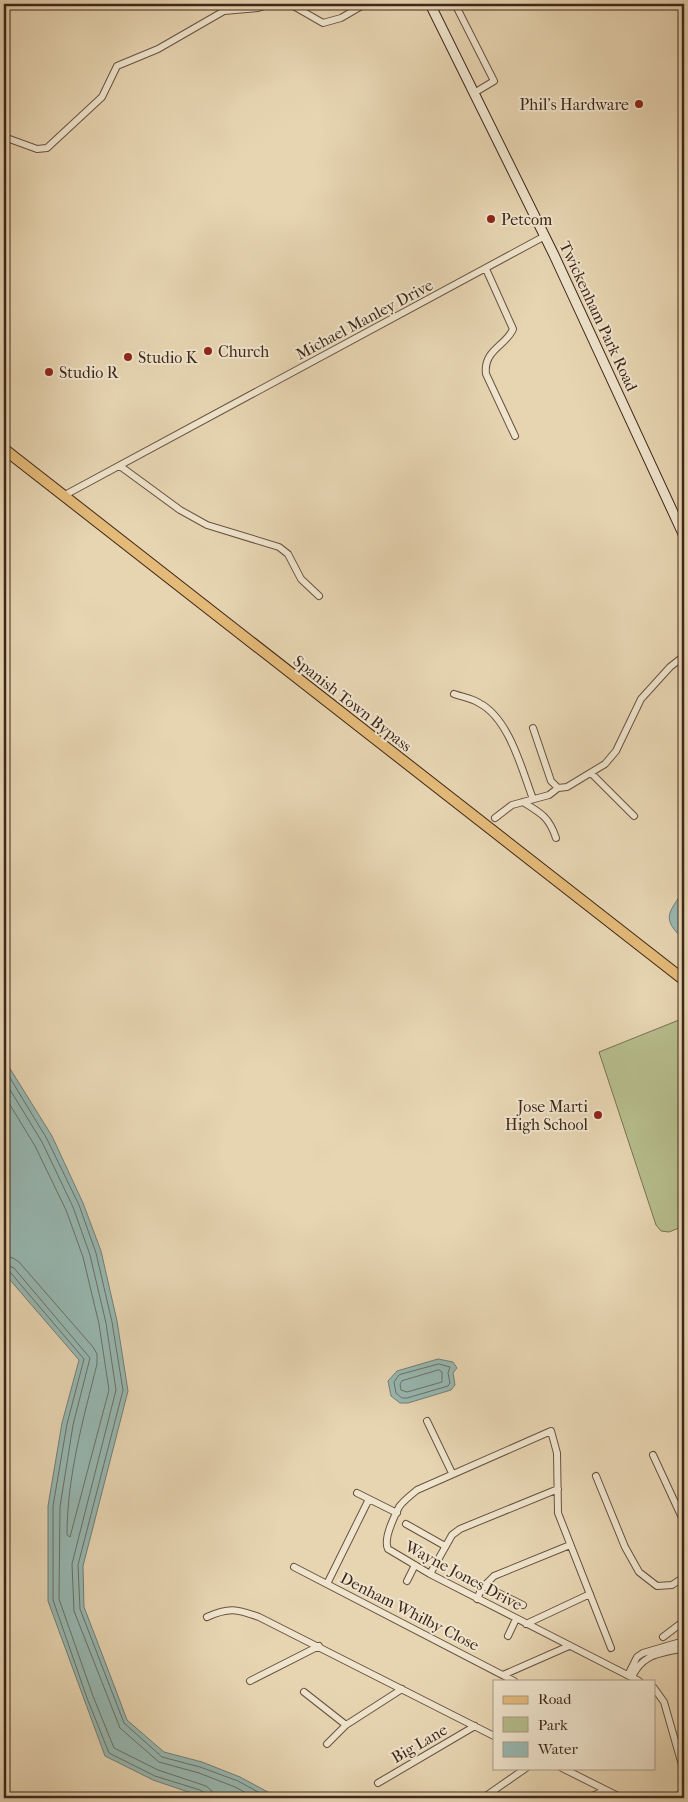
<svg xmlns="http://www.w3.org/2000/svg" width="688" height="1802" viewBox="0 0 688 1802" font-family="'IM FELL French Canon',serif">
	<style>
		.green { fill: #b6bd8c; stroke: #7a7252 }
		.water { fill: #97b8b2; stroke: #737e75 }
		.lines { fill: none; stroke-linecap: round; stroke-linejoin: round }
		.shore { stroke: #6a7066; stroke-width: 1 }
		.street-casing { stroke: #68523f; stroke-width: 8 }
		.secondary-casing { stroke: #3e2719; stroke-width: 11 }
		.primary-casing { stroke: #3e2719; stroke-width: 12 }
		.street { stroke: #efe4cd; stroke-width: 6 }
		.secondary { stroke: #efe4cd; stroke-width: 9 }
		.primary { stroke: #e4ba79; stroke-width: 10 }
		.poi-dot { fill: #8f2418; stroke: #efe4cd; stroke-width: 2 }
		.labels { text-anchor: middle; stroke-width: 4; stroke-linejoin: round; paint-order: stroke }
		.poi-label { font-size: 16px; fill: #3e2719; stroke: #efe4cd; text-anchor: start }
		.street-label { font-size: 16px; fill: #3e2719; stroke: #efe4cd }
	</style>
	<rect width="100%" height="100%" fill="#e7d5b2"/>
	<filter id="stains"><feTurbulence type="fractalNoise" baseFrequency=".004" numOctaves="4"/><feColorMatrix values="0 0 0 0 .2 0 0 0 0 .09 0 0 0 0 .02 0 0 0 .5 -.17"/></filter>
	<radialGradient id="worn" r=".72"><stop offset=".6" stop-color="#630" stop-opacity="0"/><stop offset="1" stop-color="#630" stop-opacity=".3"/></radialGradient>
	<path class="green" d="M 684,1018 L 684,1226 L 669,1232 L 661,1231 L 656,1225 L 599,1052 Z"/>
	<path class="water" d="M 684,890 L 684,940 C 661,918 668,914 684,890 Z
		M 4,1059 L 52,1136 L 83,1203 L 101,1251 L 117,1321 L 128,1391 L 83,1566 L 84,1607 L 115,1688 L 127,1720 L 164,1752 L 202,1762 L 240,1777 L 279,1798 L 206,1798 L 153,1780 L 105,1756 L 48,1601 L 48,1506 L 62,1423 L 79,1360 L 4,1273 Z
		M 438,1359 L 453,1362 L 457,1368 L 453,1373 L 455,1385 L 451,1390 L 408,1403 L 400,1403 L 391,1396 L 388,1381 L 397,1371 Z"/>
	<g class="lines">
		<path class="shore" d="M 4,1068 L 47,1139 L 79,1205 L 96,1253 L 112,1322 L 123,1390 L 78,1565 L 80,1609 L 124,1723 L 162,1757 L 200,1767 L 238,1781 L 269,1798
			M 4,1080 L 42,1142 L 73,1207 L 90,1255 L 106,1323 L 116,1390 L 72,1564 L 74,1611 L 120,1728 L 159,1762 L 199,1773 L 235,1787 L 256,1798
			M 4,1095 L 35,1146 L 66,1210 L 83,1257 L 99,1324 L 109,1390 L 70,1537 L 67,1535 C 67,1477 83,1420 97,1364 L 97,1354 L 93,1347 L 19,1262 L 13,1258 L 4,1256
			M 4,1264 L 14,1268 L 90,1358 L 73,1425 L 60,1507 L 59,1599 L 93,1696 L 114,1748 L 158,1770 L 206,1786 L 212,1791 L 213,1798
			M 4,1270 L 10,1272 L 84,1359 L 67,1424 L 53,1506 L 53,1600 L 87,1698 L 109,1753 L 155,1776 L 200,1790 L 205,1793 L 207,1798
			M 439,1364 L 450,1367 L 448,1373 L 450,1383 L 448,1386 L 407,1398 L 402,1398 L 396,1393 L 394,1382 L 399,1375 Z
			M 439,1370 L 442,1372 L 442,1382 L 407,1392 L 401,1390 L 400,1384 L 402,1381 Z"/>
		<defs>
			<path id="street" d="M 290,4 L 323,23 L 341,18 L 365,4
				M 455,4 L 494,81 L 474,93
				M 4,137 L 37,149 L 47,148 L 102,97 L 117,66 L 158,49 L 224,11 L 258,8 L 271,4
				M 486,269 L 513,329 C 506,346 483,350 486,374 L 515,436
				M 120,466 L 180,510 L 207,525 L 279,547 L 288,554 L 301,579 L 319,596
				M 63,496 L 545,236
				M 454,694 C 462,697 472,698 479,703 C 509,718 522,770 533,799
				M 533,728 L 551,781 L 558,788
				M 591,773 L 634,816
				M 523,802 C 541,813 549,817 556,838
				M 495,818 L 512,805 L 549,795 L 558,788 L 567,787 L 605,764 L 616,751 L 641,699 L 670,667 L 684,656
				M 427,1421 L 452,1473
				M 684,1444 L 684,1451
				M 653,1455 L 684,1522
				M 596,1476 L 625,1547 L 639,1572 L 657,1586 L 672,1585 L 684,1577
				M 357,1493 L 397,1513
				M 406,1524 L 445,1546
				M 294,1567 L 514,1681
				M 430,1574 L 452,1535 L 460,1529 L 558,1489
				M 407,1581 L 415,1565
				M 327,1584 L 369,1499
				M 484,1586 L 523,1605
				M 477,1599 L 482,1588 L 494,1576 L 570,1545
				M 207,1617 C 229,1607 237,1609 259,1617 L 494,1736
				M 526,1624 L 590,1594
				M 508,1636 L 516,1619
				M 663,1637 L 684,1621
				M 611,1648 L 558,1513 L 557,1453 L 551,1431 L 417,1490 C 411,1495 403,1501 399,1507 C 394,1517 383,1539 388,1549 L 430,1574 L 639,1681
				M 503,1675 L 569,1646
				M 628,1675 L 637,1657 L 643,1653 L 684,1641
				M 632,1677 C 643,1653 660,1654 684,1648
				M 250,1681 L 319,1646
				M 654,1688 L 664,1702 L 684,1772
				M 304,1692 L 346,1725
				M 327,1744 L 346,1725 L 402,1689
				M 562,1768 L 622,1798
				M 378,1783 L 475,1726
				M 483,1798 L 526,1768
				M 588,1798 L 605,1790
				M 672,1798 L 684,1793"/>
			<path id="secondary" d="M 430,4 L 554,255 L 684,536"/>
			<path id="primary" d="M 4,449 L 684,980"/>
		</defs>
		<use href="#street" class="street-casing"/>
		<use href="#secondary" class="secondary-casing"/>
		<use href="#primary" class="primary-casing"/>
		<use href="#street" class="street"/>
		<use href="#secondary" class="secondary"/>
		<use href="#primary" class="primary"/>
	</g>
	<g class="poi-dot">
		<circle cx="639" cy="104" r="5"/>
		<circle cx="491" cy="219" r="5"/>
		<circle cx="208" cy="351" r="5"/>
		<circle cx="128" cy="357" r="5"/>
		<circle cx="49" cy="372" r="5"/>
		<circle cx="598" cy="1115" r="5"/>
	</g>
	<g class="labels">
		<g class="poi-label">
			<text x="629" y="110" text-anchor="end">Phil's Hardware</text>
			<text x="501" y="225">Petcom</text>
			<text x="218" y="357">Church</text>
			<text x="138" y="363">Studio K</text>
			<text x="59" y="378">Studio R</text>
			<text x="588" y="1112" text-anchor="end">Jose Marti<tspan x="588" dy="18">High School</tspan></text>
		</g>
		<g class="street-label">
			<text transform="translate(599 316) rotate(65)" y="6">Twickenham Park Road</text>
			<text transform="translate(364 319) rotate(-28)" y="6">Michael Manley Drive</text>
			<text transform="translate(353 703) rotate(38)" y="6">Spanish Town Bypass</text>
			<text transform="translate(464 1575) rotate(28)" y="6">Wayne Jones Drive</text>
			<text transform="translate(410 1611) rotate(27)" y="6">Denham Whilby Close</text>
			<text transform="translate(419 1743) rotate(-30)" y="6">Big Lane</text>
		</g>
	</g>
	<rect width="688" height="1802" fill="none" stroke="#e7d5b2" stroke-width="20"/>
	<rect x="5" y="5" width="678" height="1792" fill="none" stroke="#3e2719" stroke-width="2.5"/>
	<rect x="10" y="10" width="668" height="1782" fill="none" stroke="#3e2719"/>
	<rect x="493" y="1680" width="162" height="90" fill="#efe4cd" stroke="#a89885"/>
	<rect x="503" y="1696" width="25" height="8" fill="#e4ba79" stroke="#a89885"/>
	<text x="538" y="1704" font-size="15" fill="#3e2719">Road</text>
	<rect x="503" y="1717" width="25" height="15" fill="#b6bd8c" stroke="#a89885"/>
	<text x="538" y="1730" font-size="15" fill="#3e2719">Park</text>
	<rect x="503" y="1742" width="25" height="15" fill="#97b8b2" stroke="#a89885"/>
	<text x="538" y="1754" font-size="15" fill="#3e2719">Water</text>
	<rect width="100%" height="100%" filter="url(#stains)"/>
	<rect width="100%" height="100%" fill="url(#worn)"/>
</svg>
